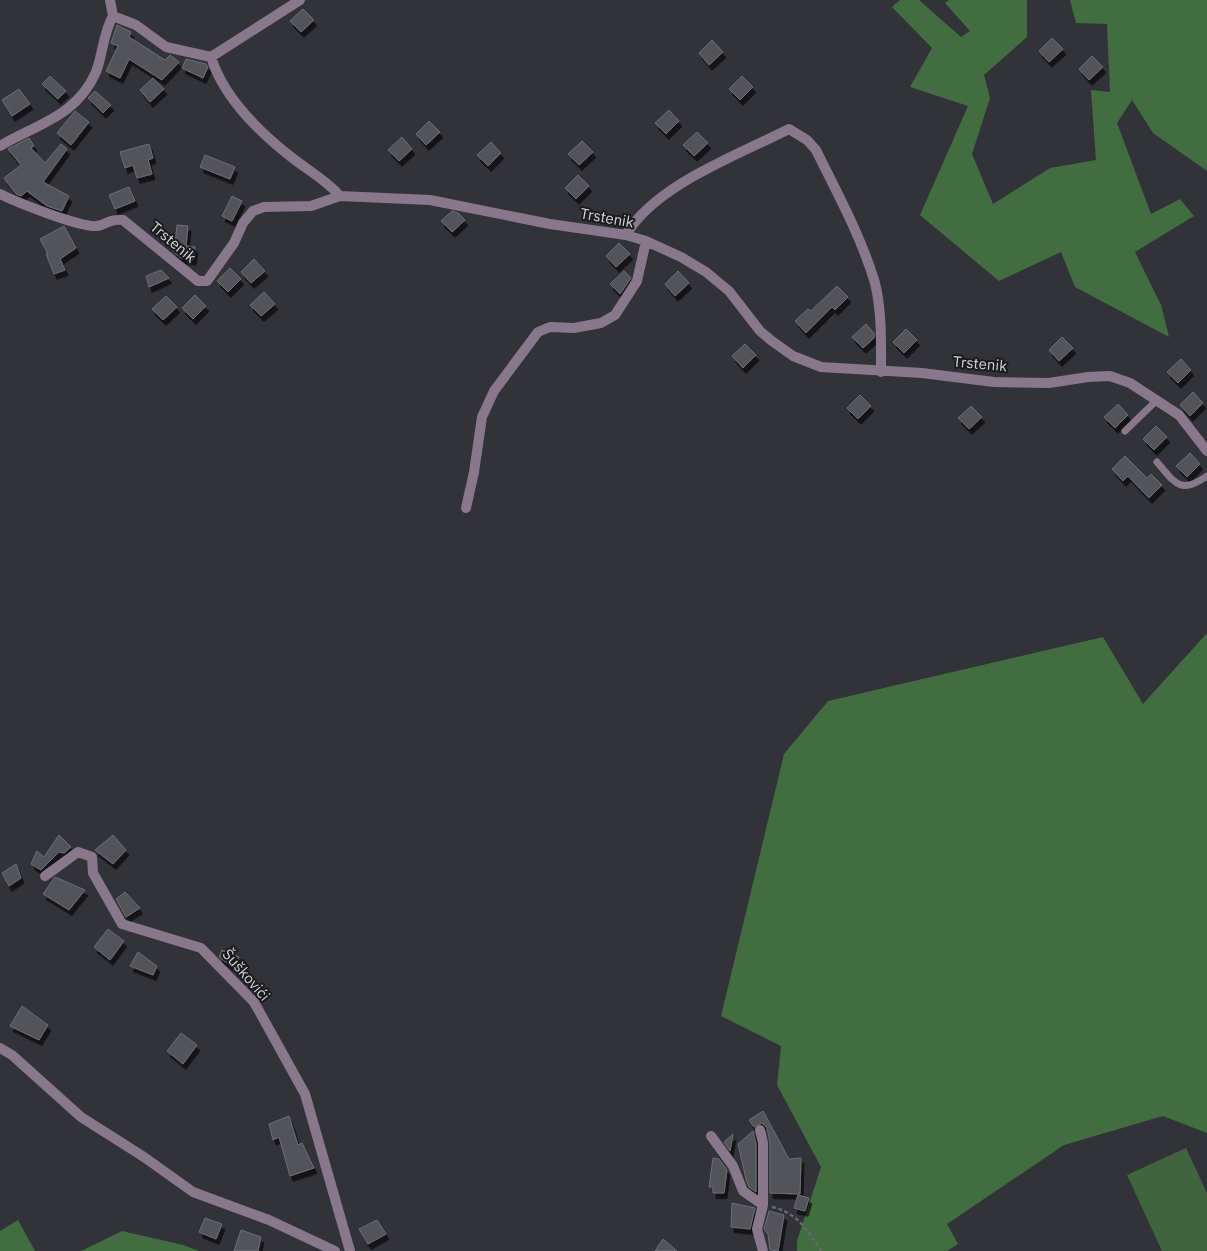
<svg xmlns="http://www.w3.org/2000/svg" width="1207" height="1251" viewBox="0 0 1207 1251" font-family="'IBM Plex Sans',sans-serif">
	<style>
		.green { fill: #3f643e }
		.forest { fill: #426d41 }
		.building { fill: #52525a; stroke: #6d6e75; filter: url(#shadow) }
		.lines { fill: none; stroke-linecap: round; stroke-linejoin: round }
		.path { stroke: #67676d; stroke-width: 2.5; stroke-dasharray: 4 2.5; stroke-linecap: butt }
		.service { stroke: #89778c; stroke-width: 7 }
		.minor { stroke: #89778c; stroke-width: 10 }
		.labels { text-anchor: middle; stroke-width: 4; stroke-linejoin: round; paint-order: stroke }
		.street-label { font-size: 15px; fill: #d5d5d9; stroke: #1a1b1e }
	</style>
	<defs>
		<filter id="shadow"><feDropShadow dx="3" dy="5.5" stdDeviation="0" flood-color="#0009"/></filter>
	</defs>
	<rect width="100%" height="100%" fill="#323339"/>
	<path class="green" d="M 1186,1148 L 1207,1193 L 1207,1251 L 1162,1251 L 1127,1175 Z"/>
	<path class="forest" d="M 900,0 L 919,0 L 961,37 L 970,31 L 945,3 L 949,0 L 1027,0 L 1027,37 L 984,75 L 990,98 L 972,154 L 993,204 L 1050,168 L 1096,160 L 1091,90 L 1110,92 L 1107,24 L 1076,23 L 1070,0 L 1207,0 L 1207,171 L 1153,133 L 1132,100 L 1117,123 L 1151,214 L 1180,199 L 1194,216 L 1135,252 L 1161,305 L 1169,337 L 1075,287 L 1061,252 L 999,281 L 920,215 L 968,106 L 910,87 L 932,48 L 892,7 Z
		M 1207,633 L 1207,1133 L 1163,1116 L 1064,1145 L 947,1224 L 958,1244 L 947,1251 L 797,1251 L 797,1241 L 821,1167 L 777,1085 L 781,1046 L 721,1016 L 784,754 L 828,701 L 1103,637 L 1143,704 Z
		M 18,1220 L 35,1251 L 0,1251 L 0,1231 Z
		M 122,1231 L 183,1245 L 199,1251 L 81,1251 Z"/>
	<path class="building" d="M 303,9 L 314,20 L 301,32 L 290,21 Z
		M 117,25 L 131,32 L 129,37 L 165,60 L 170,55 L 179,62 L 162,80 L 129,59 L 120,78 L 106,71 L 118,46 L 111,43 Z
		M 1052,38 L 1063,49 L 1049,62 L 1039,51 Z
		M 712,40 L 723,52 L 709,65 L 699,53 Z
		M 1092,56 L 1103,67 L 1089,80 L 1079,69 Z
		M 186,59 L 206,64 L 208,67 L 203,78 L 182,68 Z
		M 50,76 L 66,91 L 58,99 L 42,84 Z
		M 742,76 L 753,87 L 740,100 L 729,89 Z
		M 153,78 L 164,89 L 150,102 L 140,90 Z
		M 19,89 L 30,104 L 12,116 L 2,100 Z
		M 95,91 L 111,105 L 103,113 L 88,98 Z
		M 669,110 L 679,121 L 666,134 L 655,123 Z
		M 75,111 L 89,122 L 71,145 L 57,133 Z
		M 429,121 L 440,132 L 426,145 L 416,134 Z
		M 697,132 L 708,143 L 694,156 L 683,145 Z
		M 402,137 L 412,149 L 399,161 L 388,150 Z
		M 29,138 L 34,146 L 31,148 L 45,163 L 61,144 L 67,149 L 43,182 L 69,196 L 62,211 L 47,206 L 27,191 L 21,196 L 16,194 L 4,178 L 21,165 L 8,149 Z
		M 582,141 L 593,152 L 579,165 L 568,154 Z
		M 491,142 L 501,153 L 488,166 L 477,155 Z
		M 149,144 L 153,158 L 148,160 L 152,174 L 137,178 L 133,165 L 125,168 L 120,152 Z
		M 205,155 L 235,167 L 230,179 L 200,167 Z
		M 578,175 L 589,186 L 576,199 L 565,188 Z
		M 129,187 L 135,201 L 115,209 L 109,195 Z
		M 232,196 L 242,201 L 232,221 L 222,216 Z
		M 452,211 L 458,213 L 465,220 L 452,232 L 441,221 Z
		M 177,225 L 188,226 L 186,246 L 195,247 L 193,260 L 181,258 L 174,252 Z
		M 64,226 L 76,248 L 60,259 L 65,270 L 54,274 L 46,254 L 48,254 L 40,239 Z
		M 619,243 L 630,254 L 616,267 L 606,256 Z
		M 254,259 L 265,271 L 251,283 L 241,272 Z
		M 230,268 L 241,279 L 228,292 L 217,281 Z
		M 161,270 L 169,278 L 149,287 L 146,276 Z
		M 624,271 L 631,278 L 620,294 L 610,284 Z
		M 678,271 L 689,283 L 675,296 L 665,284 Z
		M 837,286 L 848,297 L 835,310 L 832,307 L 806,333 L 795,321 L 808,309 L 811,311 Z
		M 264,292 L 275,304 L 261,316 L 250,305 Z
		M 195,295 L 206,306 L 193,319 L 182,308 Z
		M 166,296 L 177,307 L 163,320 L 152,309 Z
		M 866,324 L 874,333 L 874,338 L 863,348 L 852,337 Z
		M 906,329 L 917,340 L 904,353 L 893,342 Z
		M 1062,337 L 1073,348 L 1059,361 L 1049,350 Z
		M 745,344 L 756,355 L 743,368 L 732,356 Z
		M 1181,359 L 1191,370 L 1178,383 L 1167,372 Z
		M 1193,392 L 1203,403 L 1190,416 L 1180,405 Z
		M 860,395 L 871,406 L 858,419 L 847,408 Z
		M 1118,404 L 1128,415 L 1115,428 L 1104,417 Z
		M 971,406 L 982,417 L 969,429 L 958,418 Z
		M 1156,426 L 1167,437 L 1154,450 L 1143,439 Z
		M 1190,453 L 1200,464 L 1187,477 L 1176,466 Z
		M 1125,456 L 1147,478 L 1151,474 L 1162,485 L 1149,498 L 1128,476 L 1123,481 L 1112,469 Z
		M 59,835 L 71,847 L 64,853 L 59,852 L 41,870 L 31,864 L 37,851 L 44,857 Z
		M 113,835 L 126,850 L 113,864 L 95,850 Z
		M 16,864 L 21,878 L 9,886 L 2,873 Z
		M 55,877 L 85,890 L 69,910 L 43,894 Z
		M 125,892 L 140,908 L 126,917 L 116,899 Z
		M 108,929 L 124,941 L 110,960 L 94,947 Z
		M 222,950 L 239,957 L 234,968 L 219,957 Z
		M 138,952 L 157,966 L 153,975 L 130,966 Z
		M 22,1006 L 48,1025 L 39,1040 L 10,1026 Z
		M 181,1033 L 197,1045 L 183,1064 L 167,1051 Z
		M 763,1111 L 789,1159 L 801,1158 L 800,1194 L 770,1193 L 770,1143 L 767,1128 L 762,1123 L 754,1127 L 749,1120 Z
		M 289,1116 L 298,1145 L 302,1143 L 314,1168 L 290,1176 L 279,1137 L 273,1140 L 269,1124 Z
		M 753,1131 L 756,1144 L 756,1192 L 749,1187 L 746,1179 L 738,1144 Z
		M 733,1134 L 730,1151 L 724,1142 Z
		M 713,1158 L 719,1159 L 727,1170 L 724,1193 L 713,1193 L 713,1187 L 709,1187 Z
		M 798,1195 L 809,1198 L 805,1211 L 794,1208 Z
		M 732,1203 L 755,1208 L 750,1229 L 731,1227 Z
		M 769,1211 L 784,1215 L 778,1251 L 770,1250 L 768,1234 L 764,1229 Z
		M 205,1218 L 222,1224 L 216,1239 L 199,1232 Z
		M 377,1220 L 386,1234 L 368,1244 L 359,1229 Z
		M 241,1230 L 261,1237 L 258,1251 L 234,1251 Z
		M 663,1239 L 677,1251 L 655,1251 Z"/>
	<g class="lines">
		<path class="path" d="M 772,1207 C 795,1211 810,1232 821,1251"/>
		<path class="service" d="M 1125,431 L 1157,400
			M 1157,462 C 1175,483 1180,495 1207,476"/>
		<path class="minor" d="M 110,0 L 113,16
			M 211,57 C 224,99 261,134 295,160 C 311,172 327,181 340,196
			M 0,146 C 37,124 77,116 96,72 C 103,54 103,33 113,16 L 136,25 L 166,47 L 211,57 L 300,0
			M 0,194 C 16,202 81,228 97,226 C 108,224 107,219 123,220 L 198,281 L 207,281 L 234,243 L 243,223 L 253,211 L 264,207 L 311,206 L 340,196 L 430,200 L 550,224 L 626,235 L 646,241 L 681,257 L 706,272 L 729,291 L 760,331 L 772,341 L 793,356 L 821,367 L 922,373 L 994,382 L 1049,383 L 1088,377 L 1110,376 L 1130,383 L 1179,415 L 1207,451
			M 626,235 C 655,185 738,155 789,129 L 807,140 L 816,150 C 837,193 861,236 875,283 C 882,312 881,343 881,372
			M 466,508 L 474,472 L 482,417 L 494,391 L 538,332 L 550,327 L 574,328 L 601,323 L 615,315 L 637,281 L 646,241
			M 45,876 L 78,852 L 92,857 L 93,873 L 122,924 L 201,948 L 254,1002 L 305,1094 L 350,1251
			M 0,1048 L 12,1055 L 81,1117 L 144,1157 L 193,1192 L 269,1220 L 335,1251
			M 760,1130 L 763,1143 L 763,1205 L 757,1229 L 763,1251
			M 711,1136 L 733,1166 L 743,1191 L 763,1205"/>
	</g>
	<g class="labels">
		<g class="street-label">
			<text transform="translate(607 218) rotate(10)" y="5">Trstenik</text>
			<text transform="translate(173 242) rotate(40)" y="5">Trstenik</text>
			<text transform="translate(980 364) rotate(5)" y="5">Trstenik</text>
			<text transform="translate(246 975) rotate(49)" y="5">Šuškovići</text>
		</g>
	</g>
</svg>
